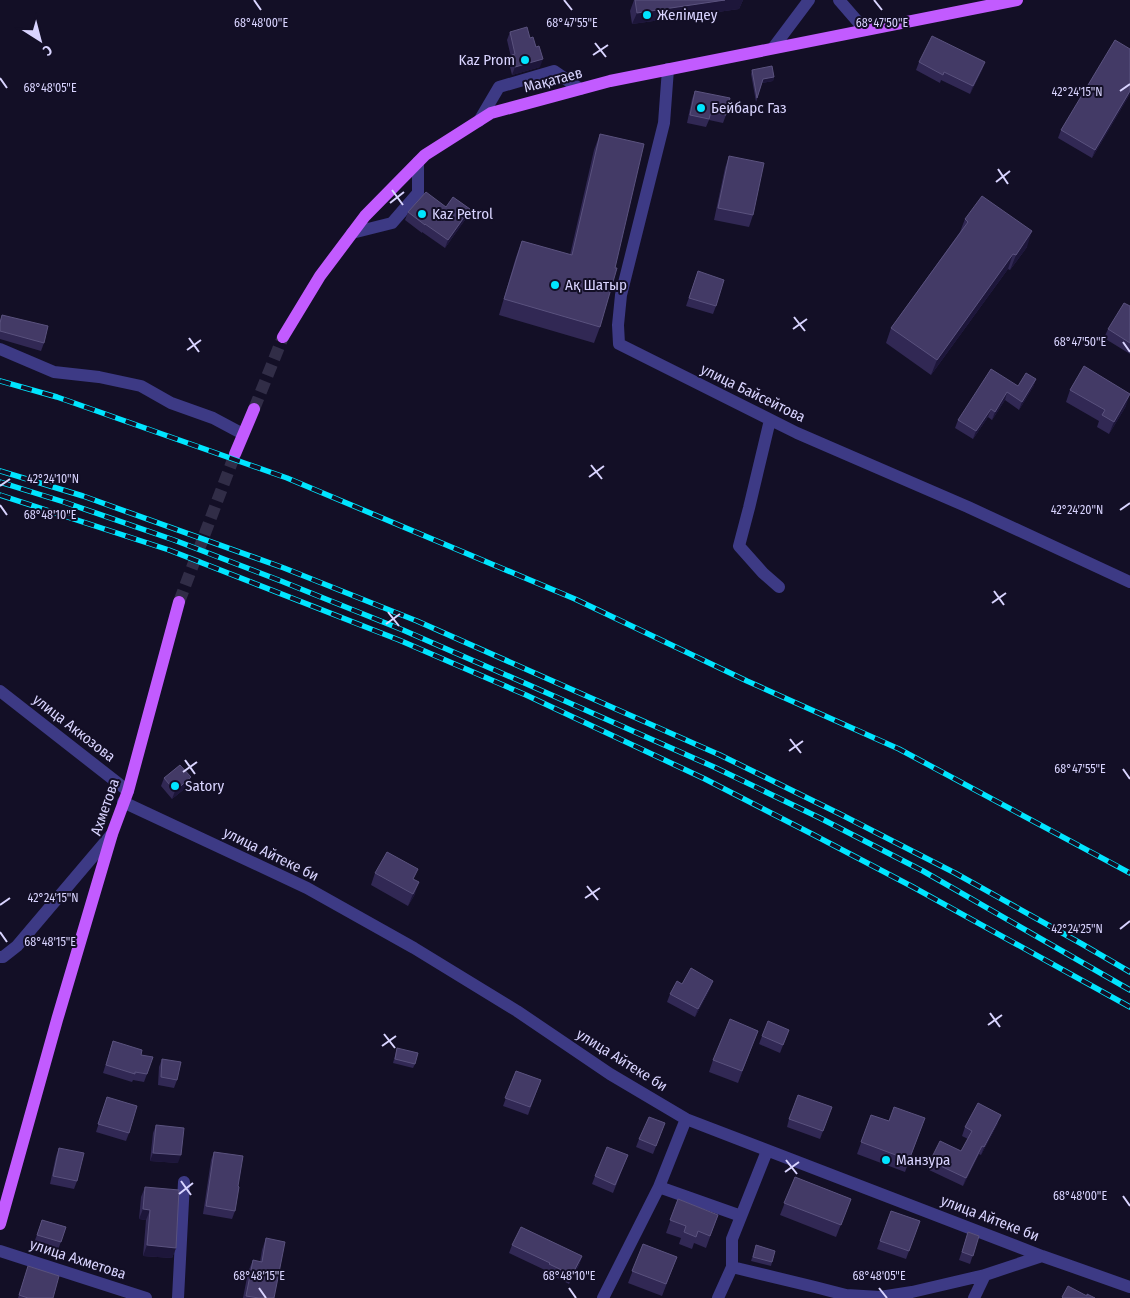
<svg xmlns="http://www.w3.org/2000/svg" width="1130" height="1298" viewBox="0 0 1130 1298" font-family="'Fira Sans Condensed',sans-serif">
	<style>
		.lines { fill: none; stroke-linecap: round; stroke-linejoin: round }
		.major-tunnel { stroke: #312d47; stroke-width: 12; stroke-dasharray: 12 6; stroke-linecap: butt }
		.minor { stroke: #3d3a85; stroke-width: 12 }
		.major { stroke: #c25bff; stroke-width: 12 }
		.rail-casing { stroke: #00e5ff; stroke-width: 5.5 }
		.rail { stroke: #130f26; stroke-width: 4; stroke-dasharray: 11; stroke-linecap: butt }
		.wall { fill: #312854 }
		.shaded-wall { fill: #1d163a }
		.building { fill: #433a66; stroke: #5a527e }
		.ticks { fill: none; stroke: #d9d4ff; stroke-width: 2 }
		.poi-dot { fill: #00e5ff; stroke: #130f26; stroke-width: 2 }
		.labels { text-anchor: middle; stroke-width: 4; stroke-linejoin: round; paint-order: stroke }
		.poi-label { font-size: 15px; fill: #d9d4ff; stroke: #130f26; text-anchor: start }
		.street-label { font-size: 15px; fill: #d9d4ff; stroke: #130f26 }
		.ticks-label { font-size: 12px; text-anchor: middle; fill: #d9d4ff; stroke: #130f26; stroke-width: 4; stroke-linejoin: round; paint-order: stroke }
	</style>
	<rect width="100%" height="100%" fill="#130f26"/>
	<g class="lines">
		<path class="major-tunnel" d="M 254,409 L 283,337
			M 179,602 L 235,454"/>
		<path class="minor" d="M 839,0 L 865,30
			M 773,48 L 809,0
			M 668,69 L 664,123 L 621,295 L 618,325 L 619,344 L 797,433 L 968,507 L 1130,582
			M 479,121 L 499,87 L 554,71 L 580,89
			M 352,233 L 392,223 L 418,193 L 418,162
			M 0,349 L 54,372 L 99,377 L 141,386 L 171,403 L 213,418 L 243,434
			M 770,420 L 749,508 L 739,546 L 763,573 L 779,587
			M 0,691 L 128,791
			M 123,802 L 307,888 L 414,948 L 517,1011 L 610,1074 L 686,1119 L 1042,1256 L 1130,1287
			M 0,957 L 3,957 L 17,946 L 112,834
			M 659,1187 L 741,1216
			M 0,1251 L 146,1298
			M 732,1267 L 815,1287 L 846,1295 L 880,1297 L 912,1292 L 985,1275 L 1042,1256
			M 178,1298 L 184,1182
			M 603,1298 L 659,1187 L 686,1119
			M 718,1298 L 732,1267 L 732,1239 L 767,1151
			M 974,1298 L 985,1275"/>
		<path class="major" d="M 283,337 L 320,276 L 365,216 L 425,155 L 491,113 L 610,81 L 1017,0
			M 235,454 L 254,409
			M 0,1224 L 57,1020 L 112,834 L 128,791 L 179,602"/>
		<defs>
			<path id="rail" d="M 0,381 L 57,397 L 287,478 L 575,599 L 747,681 L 899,749 L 1130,873
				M 0,471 L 83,496 L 284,568 L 417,621 L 720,755 L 840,814 L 955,873 L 1082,944 L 1130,972
				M 0,482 L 64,502 L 174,540 L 281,581 L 403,630 L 529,685 L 714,767 L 820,818 L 923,871 L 1130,990
				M 0,495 L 169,550 L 399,640 L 526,695 L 705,779 L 812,834 L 913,887 L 1130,1007"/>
		</defs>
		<use href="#rail" class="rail-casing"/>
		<use href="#rail" class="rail"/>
	</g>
	<path class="wall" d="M 634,0 L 743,0 L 739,9 L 632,24 L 630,11 Z
		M 510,32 L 530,38 L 540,67 L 512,75 L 509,63 L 511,57 L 507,40 Z
		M 919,62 L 985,62 L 982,70 L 970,94 L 941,80 L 940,83 L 916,70 Z
		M 752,70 L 774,77 L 773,81 L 762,83 L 756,102 L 751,74 Z
		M 695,91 L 726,115 L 723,123 L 709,120 L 706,127 L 687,123 L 692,99 Z
		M 1130,94 L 1092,158 L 1058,138 L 1061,130 Z
		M 600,134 L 600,327 L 594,343 L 499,315 L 516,257 L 522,241 L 570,255 L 594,150 Z
		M 729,156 L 753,215 L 749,227 L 714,220 L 725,168 Z
		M 446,207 L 467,217 L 445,248 L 422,232 L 422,233 L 405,220 L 408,212 Z
		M 965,219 L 1027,247 L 1010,270 L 1008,269 L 931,375 L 886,343 L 891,328 L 960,232 Z
		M 698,271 L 716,306 L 713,314 L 686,306 Z
		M 1130,306 L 1130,354 L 1104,338 L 1108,329 Z
		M 2,315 L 44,343 L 41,351 L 0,339 L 0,320 Z
		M 1036,379 L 1033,387 L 1019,410 L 1005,400 L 992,420 L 988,417 L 973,439 L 955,428 L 958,420 L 1018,386 Z
		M 1070,390 L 1126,406 L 1109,434 L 1097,427 L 1099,421 L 1066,402 Z
		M 164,778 L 188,786 L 172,799 L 161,786 Z
		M 375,873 L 415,894 L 408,906 L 371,885 Z
		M 713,981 L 710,989 L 695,1017 L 667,1002 L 670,994 L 682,984 Z
		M 789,1030 L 780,1053 L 759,1044 L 762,1036 Z
		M 758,1031 L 738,1083 L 709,1072 L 713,1060 Z
		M 113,1041 L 141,1055 L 147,1074 L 144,1082 L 133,1080 L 132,1082 L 103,1073 Z
		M 397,1048 L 415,1064 L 413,1068 L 393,1063 Z
		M 162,1059 L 177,1080 L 174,1088 L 158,1085 L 159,1067 Z
		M 516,1071 L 541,1080 L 528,1115 L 503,1106 Z
		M 107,1097 L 129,1133 L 126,1141 L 96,1132 Z
		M 832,1107 L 820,1139 L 787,1127 L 789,1119 Z
		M 871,1115 L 889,1121 L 925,1118 L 905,1172 L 857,1154 Z
		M 998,1123 L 981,1155 L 979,1154 L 963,1186 L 927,1169 L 930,1161 L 961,1151 L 968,1139 L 962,1136 L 965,1127 Z
		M 156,1125 L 178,1163 L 150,1161 L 153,1133 Z
		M 662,1131 L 653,1154 L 636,1147 L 639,1139 Z
		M 59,1148 L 77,1181 L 74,1189 L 50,1184 L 56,1156 Z
		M 214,1152 L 235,1211 L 232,1219 L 203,1214 L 211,1160 Z
		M 628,1155 L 613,1193 L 592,1184 L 595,1176 Z
		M 795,1177 L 851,1199 L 836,1237 L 780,1215 Z
		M 145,1187 L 176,1248 L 172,1258 L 143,1256 L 146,1220 L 139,1219 L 141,1197 Z
		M 678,1199 L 718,1215 L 706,1248 L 694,1243 L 692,1249 L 679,1244 L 681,1238 L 666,1233 Z
		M 891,1211 L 920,1221 L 906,1259 L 877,1249 Z
		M 42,1220 L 66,1227 L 58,1250 L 34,1243 Z
		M 968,1232 L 979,1236 L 970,1264 L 959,1260 Z
		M 266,1238 L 274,1298 L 243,1298 L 248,1272 L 253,1260 L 260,1262 L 262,1250 Z
		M 643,1244 L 677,1257 L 662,1296 L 628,1283 Z
		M 512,1245 L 582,1256 L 579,1265 L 569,1284 L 546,1272 L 547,1271 L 509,1253 Z
		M 756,1245 L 775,1251 L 771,1266 L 751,1261 Z
		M 28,1266 L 53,1298 L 18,1298 Z"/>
	<path class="shaded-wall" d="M 725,0 L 743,0 L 739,9 L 632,24 L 637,13 Z
		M 543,59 L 540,67 L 512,75 L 515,67 Z
		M 985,62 L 982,70 L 970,94 L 973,86 Z
		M 774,77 L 773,81 L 762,83 L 763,79 Z
		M 1130,91 L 1130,94 L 1092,158 L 1095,150 Z
		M 470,209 L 467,217 L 445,248 L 448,240 Z
		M 1032,231 L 1027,247 L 1010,270 L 1016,255 Z
		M 1013,254 L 1008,269 L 931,375 L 937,360 Z
		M 1036,379 L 1033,387 L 1019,410 L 1022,402 Z
		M 1007,392 L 1005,400 L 992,420 L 995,412 Z
		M 1130,394 L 1126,406 L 1109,434 L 1114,422 Z
		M 991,409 L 988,417 L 973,439 L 976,431 Z
		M 191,777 L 188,786 L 172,799 L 175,791 Z
		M 419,882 L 415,894 L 408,906 L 413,894 Z
		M 713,981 L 710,989 L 695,1017 L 698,1009 Z
		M 1001,1115 L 998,1123 L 981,1155 L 984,1147 Z
		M 982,1146 L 979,1154 L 963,1186 L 966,1178 Z
		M 153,1153 L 181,1155 L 178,1163 L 150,1161 Z
		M 143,1209 L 150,1210 L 146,1220 L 139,1219 Z
		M 147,1245 L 176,1248 L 172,1258 L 143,1256 Z
		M 582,1256 L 579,1265 L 569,1284 L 572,1275 Z"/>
	<path class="building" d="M 635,0 L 725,0 L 637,13 Z
		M 527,27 L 530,38 L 533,37 L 536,47 L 539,46 L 543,59 L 515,67 L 512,55 L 515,54 L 510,32 Z
		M 932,36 L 985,62 L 973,86 L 944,72 L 943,75 L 919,62 Z
		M 1115,40 L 1130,49 L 1130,91 L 1095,150 L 1061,130 Z
		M 772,66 L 774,77 L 763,79 L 757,98 L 752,70 Z
		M 695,91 L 730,98 L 726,115 L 711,112 L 709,119 L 690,115 Z
		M 600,134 L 644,144 L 615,268 L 617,268 L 600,327 L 504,299 L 522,241 L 572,255 Z
		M 729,156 L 764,163 L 753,215 L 718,208 Z
		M 426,192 L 446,207 L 453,197 L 470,209 L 448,240 L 425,224 L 425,225 L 408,212 Z
		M 982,196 L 1032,231 L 1016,255 L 1013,254 L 937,360 L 891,328 L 968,222 L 965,219 Z
		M 698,271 L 724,280 L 716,306 L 689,298 Z
		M 1124,303 L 1130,306 L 1130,343 L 1108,329 Z
		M 2,315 L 48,326 L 44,343 L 0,331 L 0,323 Z
		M 1084,366 L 1130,394 L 1114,422 L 1102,415 L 1105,410 L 1070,390 Z
		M 991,369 L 1018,386 L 1026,373 L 1036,379 L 1022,402 L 1007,392 L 995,412 L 991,409 L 976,431 L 958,420 Z
		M 180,765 L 191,777 L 175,791 L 164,778 Z
		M 387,852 L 418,869 L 413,879 L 419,882 L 413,894 L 375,873 Z
		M 691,968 L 713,981 L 698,1009 L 670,994 L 677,981 L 682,984 Z
		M 730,1019 L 758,1031 L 742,1071 L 713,1060 Z
		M 768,1021 L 789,1030 L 783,1045 L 762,1036 Z
		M 113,1041 L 142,1050 L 141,1055 L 153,1057 L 147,1074 L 135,1072 L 135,1074 L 106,1065 Z
		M 397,1048 L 418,1053 L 415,1064 L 395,1059 Z
		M 162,1059 L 181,1062 L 177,1080 L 161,1077 Z
		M 516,1071 L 541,1080 L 530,1107 L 505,1098 Z
		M 798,1095 L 832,1107 L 823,1131 L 789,1119 Z
		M 107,1097 L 137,1106 L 129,1133 L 98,1124 Z
		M 978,1103 L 1001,1115 L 984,1147 L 982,1146 L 966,1178 L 930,1161 L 940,1141 L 961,1151 L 972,1131 L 965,1127 Z
		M 894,1107 L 925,1118 L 909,1160 L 861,1142 L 871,1115 L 889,1121 Z
		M 649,1117 L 665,1123 L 656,1146 L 639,1139 Z
		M 156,1125 L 184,1128 L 181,1155 L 153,1153 Z
		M 607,1147 L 628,1155 L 615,1185 L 595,1176 Z
		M 59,1148 L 84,1153 L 77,1181 L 53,1176 Z
		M 214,1152 L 243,1156 L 238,1186 L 239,1187 L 235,1211 L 206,1206 Z
		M 795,1177 L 851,1199 L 841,1225 L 784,1203 Z
		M 145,1187 L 179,1190 L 176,1248 L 147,1245 L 150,1210 L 143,1209 Z
		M 678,1199 L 718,1215 L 710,1236 L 698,1231 L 696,1237 L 684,1232 L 686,1226 L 670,1220 Z
		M 891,1211 L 920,1221 L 909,1251 L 880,1241 Z
		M 42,1220 L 66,1227 L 61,1242 L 37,1235 Z
		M 521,1227 L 582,1256 L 572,1275 L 549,1264 L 550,1263 L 512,1245 Z
		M 968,1232 L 979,1236 L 973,1256 L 962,1252 Z
		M 266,1238 L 285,1242 L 274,1298 L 259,1298 L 246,1296 L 253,1260 L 262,1262 Z
		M 643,1244 L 677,1257 L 666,1284 L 632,1271 Z
		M 756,1245 L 775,1251 L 772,1262 L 753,1257 Z
		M 28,1266 L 59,1276 L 53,1298 L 28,1298 L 19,1295 Z
		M 1068,1286 L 1087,1296 L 1087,1294 L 1095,1298 L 1063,1298 L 1062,1297 Z"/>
	<path class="ticks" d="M 254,0 L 261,10M 564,0 L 572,10M 874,0 L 882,10M 595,43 L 606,57M 593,55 L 608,45M 0,78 L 7,88M 1120,91 L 1130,84M 998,169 L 1008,184M 996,182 L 1010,171M 392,190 L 403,205M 390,203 L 404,192M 794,317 L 805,331M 793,329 L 807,319M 189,338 L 199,352M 1123,342 L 1130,352M 187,350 L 201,340M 591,465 L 602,479M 589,477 L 604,466M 0,486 L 10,479M 0,505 L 7,515M 1120,510 L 1130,503M 994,591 L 1004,605M 992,603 L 1006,593M 388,612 L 399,626M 386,624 L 400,614M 790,739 L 801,753M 789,751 L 803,741M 185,760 L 195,774M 1123,769 L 1130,779M 183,772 L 197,762M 587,886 L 598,900M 585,898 L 600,888M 0,905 L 10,898M 1120,929 L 1130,921M 0,932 L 7,942M 990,1013 L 1000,1027M 988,1025 L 1002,1015M 384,1034 L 395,1048M 382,1046 L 396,1036M 786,1160 L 797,1174M 785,1172 L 799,1162M 181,1181 L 191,1195M 179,1194 L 193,1183M 1123,1196 L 1130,1206M 259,1288 L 266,1298M 569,1288 L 576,1298M 879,1288 L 887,1298"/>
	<g class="poi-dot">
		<circle cx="647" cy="15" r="5"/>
		<circle cx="525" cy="60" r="5"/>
		<circle cx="701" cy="108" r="5"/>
		<circle cx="422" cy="214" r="5"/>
		<circle cx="555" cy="285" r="5"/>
		<circle cx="175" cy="786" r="5"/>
		<circle cx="886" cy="1160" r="5"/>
	</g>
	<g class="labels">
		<g class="poi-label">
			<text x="657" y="20">Желімдеу</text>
			<text x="515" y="65" text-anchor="end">Kaz Prom</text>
			<text x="711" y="113">Бейбарс Газ</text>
			<text x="432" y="219">Kaz Petrol</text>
			<text x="565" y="290">Ақ Шатыр</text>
			<text x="185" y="791">Satory</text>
			<text x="896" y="1165">Манзура</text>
		</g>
		<g class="street-label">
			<text transform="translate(553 80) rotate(-15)" y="5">Мақатаев</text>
			<text transform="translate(753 393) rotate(26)" y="5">улица Байсейтова</text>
			<text transform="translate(74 728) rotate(38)" y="5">улица Аккозова</text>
			<text transform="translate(105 807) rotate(-71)" y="5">Ахметова</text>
			<text transform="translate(271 854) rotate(26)" y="5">улица Айтеке би</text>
			<text transform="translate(622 1060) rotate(32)" y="5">улица Айтеке би</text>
			<text transform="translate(990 1218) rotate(21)" y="5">улица Айтеке би</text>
			<text transform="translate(78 1259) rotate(18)" y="5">улица Ахметова</text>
		</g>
	</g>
	<g class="ticks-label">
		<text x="261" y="27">68°48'00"E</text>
		<text x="572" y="27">68°47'55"E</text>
		<text x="882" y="27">68°47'50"E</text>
		<text x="50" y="92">68°48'05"E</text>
		<text x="1077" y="96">42°24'15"N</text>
		<text x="1080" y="346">68°47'50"E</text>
		<text x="53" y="483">42°24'10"N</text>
		<text x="1077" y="514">42°24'20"N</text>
		<text x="50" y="519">68°48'10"E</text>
		<text x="1080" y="773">68°47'55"E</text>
		<text x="53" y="902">42°24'15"N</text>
		<text x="1077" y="933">42°24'25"N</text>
		<text x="50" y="946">68°48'15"E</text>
		<text x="1080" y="1200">68°48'00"E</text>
		<text x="259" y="1280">68°48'15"E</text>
		<text x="569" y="1280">68°48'10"E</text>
		<text x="879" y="1280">68°48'05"E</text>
	</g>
	<g transform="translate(40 40) rotate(144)" stroke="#130f26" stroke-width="4" paint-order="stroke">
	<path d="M0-4L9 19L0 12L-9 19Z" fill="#d9d4ff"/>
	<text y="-8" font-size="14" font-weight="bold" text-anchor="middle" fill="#d9d4ff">С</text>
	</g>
</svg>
